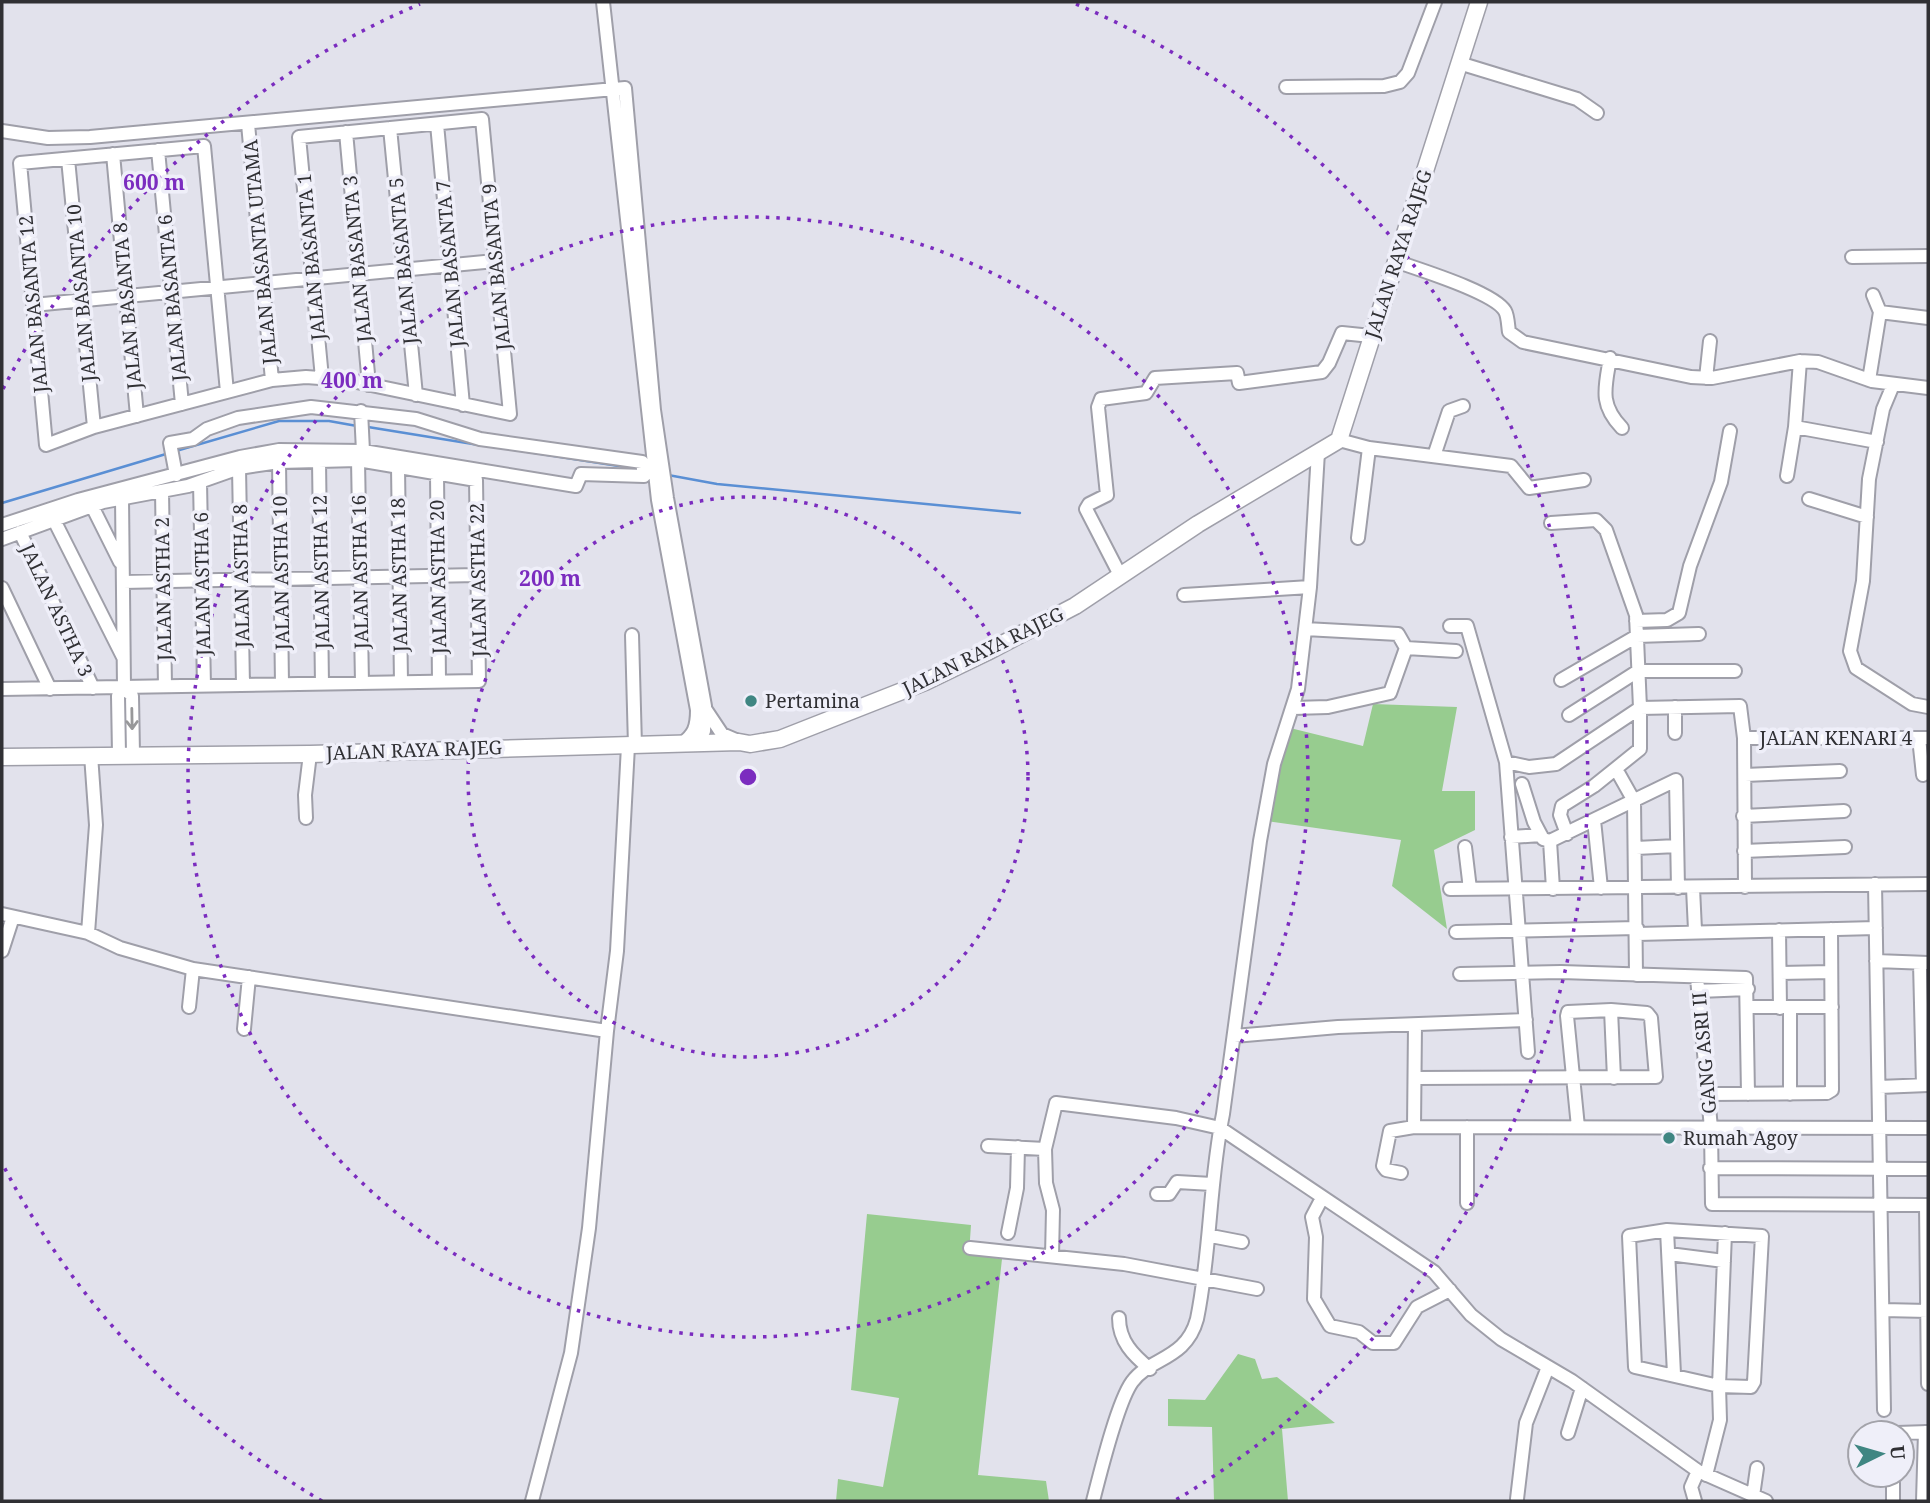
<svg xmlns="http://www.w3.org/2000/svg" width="1930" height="1503" viewBox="0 0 1930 1503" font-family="'Noto Serif',serif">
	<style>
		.green { fill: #97cc8f }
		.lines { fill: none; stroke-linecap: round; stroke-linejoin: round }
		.stream { stroke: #5a8fd4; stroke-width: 2.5 }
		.minor-casing { stroke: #9f9fa9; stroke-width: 16 }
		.major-casing { stroke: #9f9fa9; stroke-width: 19 }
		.minor { stroke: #fff; stroke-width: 12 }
		.major { stroke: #fff; stroke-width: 16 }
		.oneway { stroke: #98989a }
		.ring { fill: none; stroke: #7b2cbf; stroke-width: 3.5; stroke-dasharray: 3.5 7 }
		.poi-dot { fill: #3f8682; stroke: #efeff9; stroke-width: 2.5 }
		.labels { text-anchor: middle; stroke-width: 7; stroke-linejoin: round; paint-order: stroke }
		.street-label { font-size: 19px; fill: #303034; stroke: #efeff9 }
		.poi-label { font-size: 19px; fill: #303034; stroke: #efeff9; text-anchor: start }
		.centre { fill: #7b2cbf; stroke: #efeff9; stroke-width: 3.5 }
		.ring-label { font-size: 21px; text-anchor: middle; font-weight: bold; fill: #7b2cbf; stroke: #efeff9; stroke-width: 7; stroke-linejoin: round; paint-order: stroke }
	</style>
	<rect width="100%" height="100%" fill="#e2e2ec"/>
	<path class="green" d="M 1373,704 L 1457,707 L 1442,791 L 1475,791 L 1475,830 L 1434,850 L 1447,929 L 1392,886 L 1401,840 L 1260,820 L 1282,726 L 1363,746 Z
		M 867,1214 L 971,1225 L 969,1254 L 1002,1259 L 978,1475 L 1046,1481 L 1049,1501 L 836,1501 L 838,1479 L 883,1487 L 899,1398 L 851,1390 Z
		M 1238,1354 L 1255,1359 L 1262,1379 L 1277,1377 L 1335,1423 L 1282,1429 L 1288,1501 L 1214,1501 L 1212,1427 L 1168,1426 L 1168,1399 L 1205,1400 Z"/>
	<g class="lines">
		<path class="stream" d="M 368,427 L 479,445
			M 509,449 L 638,469
			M 176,451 L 279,421 L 329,421 L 357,426
			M 668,475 L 717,484 L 1020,513
			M 2,503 L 166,454"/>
		<defs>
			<path id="minor" d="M 603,2 L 658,500 L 697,710 C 697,727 694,735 681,744
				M 1459,63 L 1577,99 L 1597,113
				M 1286,87 L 1384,86 L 1400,82 L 1408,73 L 1435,2
				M 248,124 L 272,380
				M 437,124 L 463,405
				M 390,128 L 416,395
				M 2,131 L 48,138 L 90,137 L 625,88 L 654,410 L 667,498 L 705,706 L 704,731 L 698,744
				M 346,132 L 369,385
				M 158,150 L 182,404
				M 113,154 L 137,416
				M 68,159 L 94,427
				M 1852,257 L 1928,256
				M 1395,261 C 1417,269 1494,292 1505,311 C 1508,316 1508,326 1509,332 L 1523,342 L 1691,377 L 1712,378 L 1800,361 L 1818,362 L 1872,381 L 1928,388
				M 33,305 L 495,261
				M 1880,312 L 1928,318
				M 1610,358 C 1605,388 1599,404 1622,428
				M 1800,361 L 1795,427 L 1877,442
				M 1706,378 L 1710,341
				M 1869,380 L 1880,312 L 1873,295
				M 1893,385 L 1883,409 L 1869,479 L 1863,581 L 1850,651 L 1856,668 L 1912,704 L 1928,707
				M 227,392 L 204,146 L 20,163 L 46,445 L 94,427 L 272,380 L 306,377 L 347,380 L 510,414 L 482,119 L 299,137 L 322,378
				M 361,411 L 363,451
				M 1339,440 L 1369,448 L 1511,466 L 1529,488 L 1584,480
				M 1434,456 L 1449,411 L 1463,406
				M 358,460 L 362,683
				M 319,461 L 322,684
				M 279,462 L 282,684
				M 398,467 L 401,682
				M 239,468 L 243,685
				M 437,473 L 439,681
				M 1787,476 L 1795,427
				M 200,482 L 204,686
				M 162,491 L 165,686
				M 122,498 L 124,687
				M 1809,499 L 1867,517
				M 92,506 L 120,562
				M 54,520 L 123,657
				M 1551,523 L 1596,520 L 1606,530 L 1636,615 L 1640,708 L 1740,706 L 1744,738 L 1745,887
				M 2,525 L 78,500 L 240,457 L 279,450 L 363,451 L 576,486 L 581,474 L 644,476 L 642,462 L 480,439 L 416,419 L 311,407 L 238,418 L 207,429 L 193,439 L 170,443 L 176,475
				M 20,532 L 93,688
				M 1358,538 L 1369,448
				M 2,539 L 103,502 L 188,486 L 239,468 L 279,462 L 358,460 L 476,480 L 479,681 L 2,689
				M 1120,575 L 1086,509 L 1089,504 L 1107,495 L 1098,407 L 1101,399 L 1146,393 L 1155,378 L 1237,373 L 1239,383 L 1322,372 L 1329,363 L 1342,333 L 1371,336
				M 123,582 L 477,575
				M 2,588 L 50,689
				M 1184,595 L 1310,587
				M 1636,621 L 1667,620 L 1679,613 L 1690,566 L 1721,482 L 1730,431
				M 1450,626 L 1467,626 L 1506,762 L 1528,1052
				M 632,635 L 635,746
				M 1406,648 L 1456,651
				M 1561,680 L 1637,636 L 1699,634
				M 124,687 L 132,696 L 133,754
				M 1675,707 L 1675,733
				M 1293,708 L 1328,707 L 1390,693 L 1406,648 L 1398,634 L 1305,629
				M 706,710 L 722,734 L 736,740
				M 1569,715 L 1638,671 L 1735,671
				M 1744,738 L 1928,738
				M 1919,738 L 1923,775
				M 119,754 L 118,696 L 124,687
				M 1506,762 L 1529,767 L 1556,764 L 1640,708
				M 1616,769 L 1634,801 L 1636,975
				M 1745,775 L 1840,771
				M 1522,784 L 1534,822 L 1543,839 L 1550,841 L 1676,780 L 1678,888
				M 1743,816 L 1844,811
				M 306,818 L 305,795 L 310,754
				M 1594,820 L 1601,888
				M 1567,834 L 1560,815 L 1562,806 L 1594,786 L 1640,749 L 1640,708
				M 1511,837 L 1541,835
				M 1550,841 L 1553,889
				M 1465,847 L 1470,889
				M 1636,848 L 1677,846
				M 1744,851 L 1845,847
				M 1875,884 L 1884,1410
				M 1693,888 L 1695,930
				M 1450,889 L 1928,884
				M 2,914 L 88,933 L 120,948 L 193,969 L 189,1007
				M 1779,930 L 1780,1008
				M 1456,932 L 1637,928
				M 88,933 L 96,825 L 91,755
				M 1637,934 L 1876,928
				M 2,951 L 13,917
				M 1876,961 L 1928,963
				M 1920,963 L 1923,1085
				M 193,969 L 607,1031
				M 1780,973 L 1831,972
				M 1460,974 L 1561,972 L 1746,978 L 1748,1094
				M 1697,978 L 1711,1128 L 1712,1204 L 1928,1205
				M 1699,991 L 1748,989
				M 1747,1007 L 1832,1007
				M 1611,1010 L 1614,1078
				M 1415,1025 L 1414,1127 L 1928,1128
				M 244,1029 L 249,977
				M 1234,1036 L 1338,1027 L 1526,1020
				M 1415,1078 L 1656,1077 L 1651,1018 L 1647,1013 L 1611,1010 L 1568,1012 L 1567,1016 L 1578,1127
				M 1879,1087 L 1928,1085
				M 1708,1094 L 1827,1093 L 1832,1090 L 1831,929
				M 1790,1094 L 1790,1007
				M 988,1146 L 1045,1149
				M 1710,1168 L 1928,1169
				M 1401,1173 L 1386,1170 L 1383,1166 L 1390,1131 L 1414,1127
				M 1157,1194 L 1169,1194 L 1177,1182 L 1212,1184
				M 1322,1198 L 1312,1217 L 1316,1237 L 1314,1299 L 1330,1326 L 1359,1332 L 1373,1343 L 1394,1343 L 1417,1307 L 1450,1290
				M 1467,1203 L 1467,1127
				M 1926,1205 L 1928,1384
				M 1667,1230 L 1762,1236 L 1754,1382 L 1751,1387 L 1719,1386 L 1635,1367 L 1629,1236 Z
				M 1667,1230 L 1674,1374
				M 1008,1233 L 1017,1188 L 1018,1147
				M 1211,1236 L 1242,1242
				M 970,1248 L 1124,1264 L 1257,1289
				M 1669,1254 L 1724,1261
				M 1052,1256 L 1053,1210 L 1046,1183 L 1045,1149 L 1056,1103 L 1176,1118 L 1220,1128 L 1434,1272 L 1471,1315 L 1501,1339 L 1572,1381 L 1698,1471 L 1766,1501
				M 1883,1310 L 1928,1311
				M 1119,1318 C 1119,1341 1133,1355 1150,1369
				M 1568,1433 L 1582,1388
				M 1897,1433 L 1928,1432
				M 1706,1475 L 1720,1420 L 1719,1386 L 1725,1233
				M 1893,1483 L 1893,1501
				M 1753,1496 L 1757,1468
				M 1517,1499 L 1526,1423 L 1548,1367
				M 532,1501 L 571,1353 L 589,1228 L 607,1031 L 617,951 L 628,746
				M 1093,1501 C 1100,1474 1117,1403 1132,1382 C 1150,1357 1186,1360 1197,1319 C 1211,1251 1209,1182 1223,1114 L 1260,841 L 1274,764 L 1298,689 L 1310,587 L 1318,452
				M 1695,1501 L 1691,1487 L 1698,1471
				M 1923,1501 L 1925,1432"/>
			<path id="major" d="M 2,757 L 310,754 L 739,742 L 750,744 L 780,739 L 925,682 L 987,652 L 1075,606 L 1198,524 L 1339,440 L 1479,2"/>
		</defs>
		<use href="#minor" class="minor-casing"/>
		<use href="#major" class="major-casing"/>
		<use href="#minor" class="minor"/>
		<use href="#major" class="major"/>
	</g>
	<defs><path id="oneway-shaft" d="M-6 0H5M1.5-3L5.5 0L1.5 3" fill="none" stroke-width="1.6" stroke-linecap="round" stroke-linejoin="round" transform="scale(1.75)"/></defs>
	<use class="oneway" href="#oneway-shaft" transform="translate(132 719) rotate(89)"/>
	<g class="ring">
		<circle cx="748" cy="777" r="280"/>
		<circle cx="748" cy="777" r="560"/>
		<path d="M322 1501A840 840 0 0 1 3 1165M3 389A840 840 0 0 1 420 4M1076 4A840 840 0 0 1 1174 1501"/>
	</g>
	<g class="poi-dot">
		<circle cx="751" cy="701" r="7"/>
		<circle cx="1669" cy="1138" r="7"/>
	</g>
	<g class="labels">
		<g class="street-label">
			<text transform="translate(260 252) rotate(-95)" y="7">JALAN BASANTA UTAMA</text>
			<text transform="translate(1398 254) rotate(-72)" y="7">JALAN RAYA RAJEG</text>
			<text transform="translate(311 257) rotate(-95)" y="7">JALAN BASANTA 1</text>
			<text transform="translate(357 259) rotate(-95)" y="7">JALAN BASANTA 3</text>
			<text transform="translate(403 261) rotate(-95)" y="7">JALAN BASANTA 5</text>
			<text transform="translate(450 264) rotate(-95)" y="7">JALAN BASANTA 7</text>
			<text transform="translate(496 267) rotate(-95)" y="7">JALAN BASANTA 9</text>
			<text transform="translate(81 293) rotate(-95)" y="7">JALAN BASANTA 10</text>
			<text transform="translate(172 298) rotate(-95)" y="7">JALAN BASANTA 6</text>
			<text transform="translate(33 304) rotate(-95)" y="7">JALAN BASANTA 12</text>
			<text transform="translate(127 306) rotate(-95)" y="7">JALAN BASANTA 8</text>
			<text transform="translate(321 572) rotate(-91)" y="7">JALAN ASTHA 12</text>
			<text transform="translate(360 572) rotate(-91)" y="7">JALAN ASTHA 16</text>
			<text transform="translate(281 573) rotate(-91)" y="7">JALAN ASTHA 10</text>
			<text transform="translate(399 575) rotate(-91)" y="7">JALAN ASTHA 18</text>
			<text transform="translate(241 576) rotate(-91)" y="7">JALAN ASTHA 8</text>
			<text transform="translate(438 577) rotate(-91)" y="7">JALAN ASTHA 20</text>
			<text transform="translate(478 580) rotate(-91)" y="7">JALAN ASTHA 22</text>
			<text transform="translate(202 584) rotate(-91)" y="7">JALAN ASTHA 6</text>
			<text transform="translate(163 589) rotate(-91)" y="7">JALAN ASTHA 2</text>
			<text transform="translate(57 610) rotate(65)" y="7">JALAN ASTHA 3</text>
			<text transform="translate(983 651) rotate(-26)" y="7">JALAN RAYA RAJEG</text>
			<text x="1836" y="745">JALAN KENARI 4</text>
			<text transform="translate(414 750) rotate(-2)" y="7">JALAN RAYA RAJEG</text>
			<text transform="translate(1704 1053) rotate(-95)" y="7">GANG ASRI II</text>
		</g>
		<g class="poi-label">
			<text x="765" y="708">Pertamina</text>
			<text x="1683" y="1145">Rumah Agoy</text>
		</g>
	</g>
	<circle cx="748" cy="777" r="10" class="centre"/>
	<g class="ring-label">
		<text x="154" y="190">600 m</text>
		<text x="352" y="388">400 m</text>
		<text x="550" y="586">200 m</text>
	</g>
	<rect width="1930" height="1503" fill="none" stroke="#303034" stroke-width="7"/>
	<g transform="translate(1881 1454) rotate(85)"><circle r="33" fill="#efeff9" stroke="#a3a3aa" stroke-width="2"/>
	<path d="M0-5L12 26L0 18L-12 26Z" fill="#3f8682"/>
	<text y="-10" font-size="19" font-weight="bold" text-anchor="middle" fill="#303034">U</text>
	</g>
</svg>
